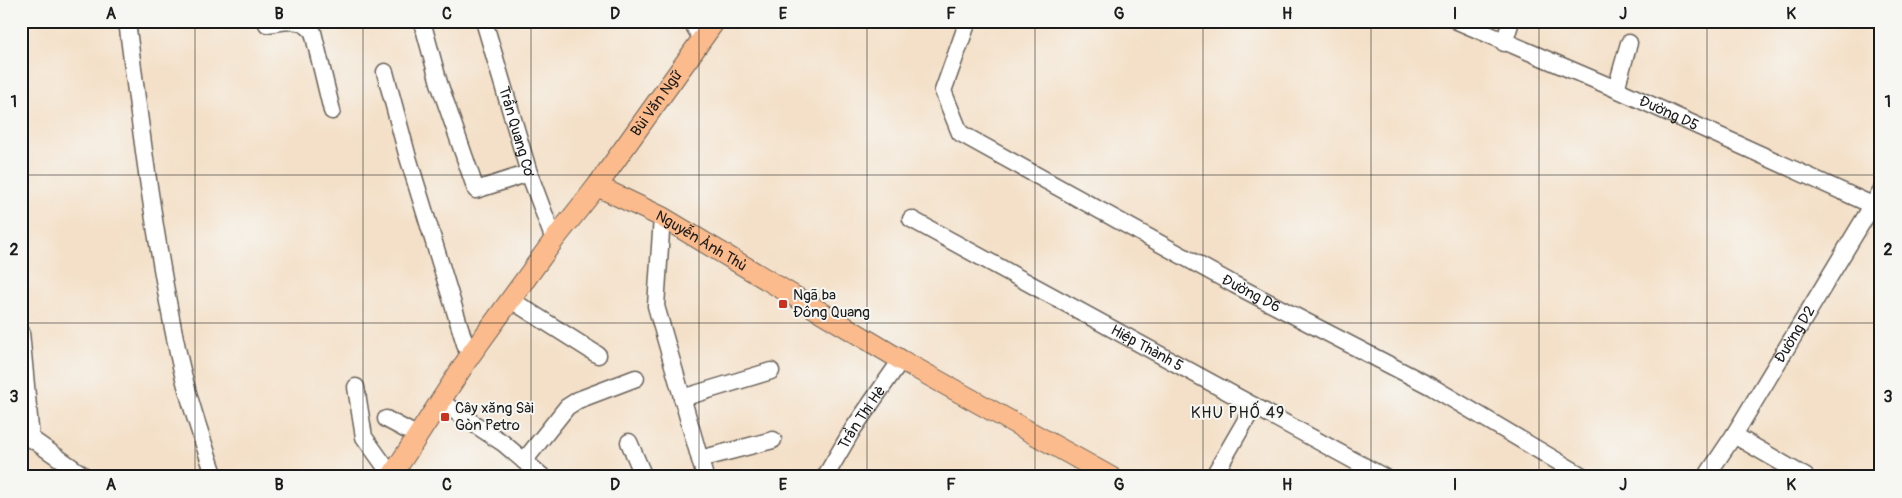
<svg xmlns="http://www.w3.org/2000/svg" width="1902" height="498" viewBox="0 0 1902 498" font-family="Pangolin,sans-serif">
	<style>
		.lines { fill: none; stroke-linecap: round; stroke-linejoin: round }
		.stream { stroke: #73baea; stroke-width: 4 }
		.minor-casing { stroke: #686158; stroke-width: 19 }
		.major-casing { stroke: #686158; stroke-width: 22 }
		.minor { stroke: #fff; stroke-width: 16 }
		.major { stroke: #fbbb8c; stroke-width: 20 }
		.grid { fill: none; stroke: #1c1c1c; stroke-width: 1; stroke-opacity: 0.55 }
		.poi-dot { fill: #c8321e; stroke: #f6f6f2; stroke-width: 2 }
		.labels { text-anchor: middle; stroke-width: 4; stroke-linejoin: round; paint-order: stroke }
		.street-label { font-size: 15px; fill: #1c1c1c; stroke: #f6f6f2 }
		.poi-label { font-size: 15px; fill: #1c1c1c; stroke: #f6f6f2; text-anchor: start }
		.neighbourhood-label { font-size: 16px; letter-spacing: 1px; fill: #1c1c1c; stroke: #f6f6f2 }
		.neatline { fill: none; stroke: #1c1c1c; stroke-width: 2 }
		.grid-label { font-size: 16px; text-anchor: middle; font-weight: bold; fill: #1c1c1c }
	</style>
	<rect width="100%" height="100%" fill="#f6f6f2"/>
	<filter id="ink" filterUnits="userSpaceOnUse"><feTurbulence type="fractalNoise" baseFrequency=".02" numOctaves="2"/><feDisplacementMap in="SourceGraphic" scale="10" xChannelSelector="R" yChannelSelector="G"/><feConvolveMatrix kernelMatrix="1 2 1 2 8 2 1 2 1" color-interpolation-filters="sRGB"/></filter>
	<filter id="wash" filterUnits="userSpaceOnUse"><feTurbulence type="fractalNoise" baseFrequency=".0096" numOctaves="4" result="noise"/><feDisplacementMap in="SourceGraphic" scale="20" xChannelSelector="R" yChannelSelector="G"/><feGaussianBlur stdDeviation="1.12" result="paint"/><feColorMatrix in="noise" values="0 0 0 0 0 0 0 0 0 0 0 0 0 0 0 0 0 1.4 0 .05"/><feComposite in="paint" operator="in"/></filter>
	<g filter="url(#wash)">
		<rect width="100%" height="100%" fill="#f4e0c8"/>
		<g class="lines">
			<path class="stream" d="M 21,477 L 22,477"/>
		</g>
	</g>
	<g filter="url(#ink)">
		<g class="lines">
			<defs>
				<g id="minor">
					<path d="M 127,21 C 141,132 155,243 178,353 C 187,395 201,436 215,477"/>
					<path d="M 266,21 L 267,24 C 285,22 301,16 313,32 L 332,111"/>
					<path d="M 422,21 L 439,83 L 476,190 L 529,173"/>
					<path id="s1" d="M 484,21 L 529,173 L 554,240"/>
					<path d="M 691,21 L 702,39"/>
					<path id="s2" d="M 968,21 L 943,91 L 960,133 L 1235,285 L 1432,387 L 1584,477"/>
					<path id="s3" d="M 1457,21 L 1616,89 L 1881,209"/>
					<path d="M 1504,43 L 1511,21"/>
					<path d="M 385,72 L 407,154 L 469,357"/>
					<path d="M 1616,89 L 1629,43"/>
					<path d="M 662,217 L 656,306 L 705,477"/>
					<path id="s4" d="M 911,219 L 1384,477"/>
					<path d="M 511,300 L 598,355"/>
					<path d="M 21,332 L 31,439"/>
					<path d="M 356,387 L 364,437 L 392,476"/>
					<path d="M 682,398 L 771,371"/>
					<path d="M 441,402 L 503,443 L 543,477"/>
					<path d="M 386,419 L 418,436"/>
					<path d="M 23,433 L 86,477"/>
					<path d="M 1734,435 L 1806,477"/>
					<path d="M 629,442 L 644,477"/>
					<path d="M 700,459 L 773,440"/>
					<path d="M 524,461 L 567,407 L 578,400 L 636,378"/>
					<path id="s5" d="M 825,477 L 853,429 L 901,360"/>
					<path d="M 1213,477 L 1254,406"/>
					<path id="s6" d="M 1706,477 L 1734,435 L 1881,191"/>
				</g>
				<g id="major">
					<path id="s7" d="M 597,186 L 662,217 L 901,360 L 1111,477"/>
					<path id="s8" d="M 391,477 L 469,357 L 554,240 L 597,186 L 715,21"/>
				</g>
			</defs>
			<use href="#minor" class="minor-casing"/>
			<use href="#major" class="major-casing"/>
			<use href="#minor" class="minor"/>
			<use href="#major" class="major"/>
		</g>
	</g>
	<path class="grid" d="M 195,21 L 195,477M 363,21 L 363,477M 531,21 L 531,477M 699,21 L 699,477M 867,21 L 867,477M 1035,21 L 1035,477M 1203,21 L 1203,477M 1371,21 L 1371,477M 1539,21 L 1539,477M 1707,21 L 1707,477M 21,175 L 1881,175M 21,323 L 1881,323"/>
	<g class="poi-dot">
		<rect x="778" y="299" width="10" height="10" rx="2.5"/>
		<rect x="440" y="412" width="10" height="10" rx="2.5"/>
	</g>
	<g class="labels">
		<g class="street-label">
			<text dy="5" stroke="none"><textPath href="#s8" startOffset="459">Bùi Văn Ngữ</textPath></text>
			<text dy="5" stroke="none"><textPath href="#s3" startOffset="231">Đường D5</textPath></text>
			<text dy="5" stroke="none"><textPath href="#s1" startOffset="115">Trần Quang Cơ</textPath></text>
			<text dy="5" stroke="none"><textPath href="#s7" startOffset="118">Nguyễn Ảnh Thủ</textPath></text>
			<text dy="5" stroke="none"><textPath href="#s2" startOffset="452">Đường D6</textPath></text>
			<text dy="5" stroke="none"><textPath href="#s6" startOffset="168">Đường D2</textPath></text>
			<text dy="5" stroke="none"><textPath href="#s4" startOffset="269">Hiệp Thành 5</textPath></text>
			<text dy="5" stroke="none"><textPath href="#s5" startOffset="70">Trần Thị Hè</textPath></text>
		</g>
		<g class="poi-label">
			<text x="793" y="300">Ngã ba<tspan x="793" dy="17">Đông Quang</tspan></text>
			<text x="455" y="413">Cây xăng Sài<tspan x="455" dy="17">Gòn Petro</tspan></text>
		</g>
		<g class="neighbourhood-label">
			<text x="1238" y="418">KHU PHỐ 49</text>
		</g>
	</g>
	<rect width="1902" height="498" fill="none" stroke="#f6f6f2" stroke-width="55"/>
	<rect x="28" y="28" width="1846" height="442" class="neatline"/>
	<g class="grid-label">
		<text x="111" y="19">A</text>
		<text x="279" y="19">B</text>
		<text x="447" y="19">C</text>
		<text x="615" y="19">D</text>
		<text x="783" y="19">E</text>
		<text x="951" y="19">F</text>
		<text x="1119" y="19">G</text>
		<text x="1287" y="19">H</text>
		<text x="1455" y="19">I</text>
		<text x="1623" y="19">J</text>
		<text x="1791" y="19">K</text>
		<text x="14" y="107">1</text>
		<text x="1888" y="107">1</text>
		<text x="14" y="255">2</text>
		<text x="1888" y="255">2</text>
		<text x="14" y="402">3</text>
		<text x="1888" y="402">3</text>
		<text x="111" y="490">A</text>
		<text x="279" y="490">B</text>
		<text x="447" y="490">C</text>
		<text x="615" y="490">D</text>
		<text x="783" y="490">E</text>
		<text x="951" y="490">F</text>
		<text x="1119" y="490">G</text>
		<text x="1287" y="490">H</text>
		<text x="1455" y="490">I</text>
		<text x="1623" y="490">J</text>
		<text x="1791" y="490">K</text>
	</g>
</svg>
